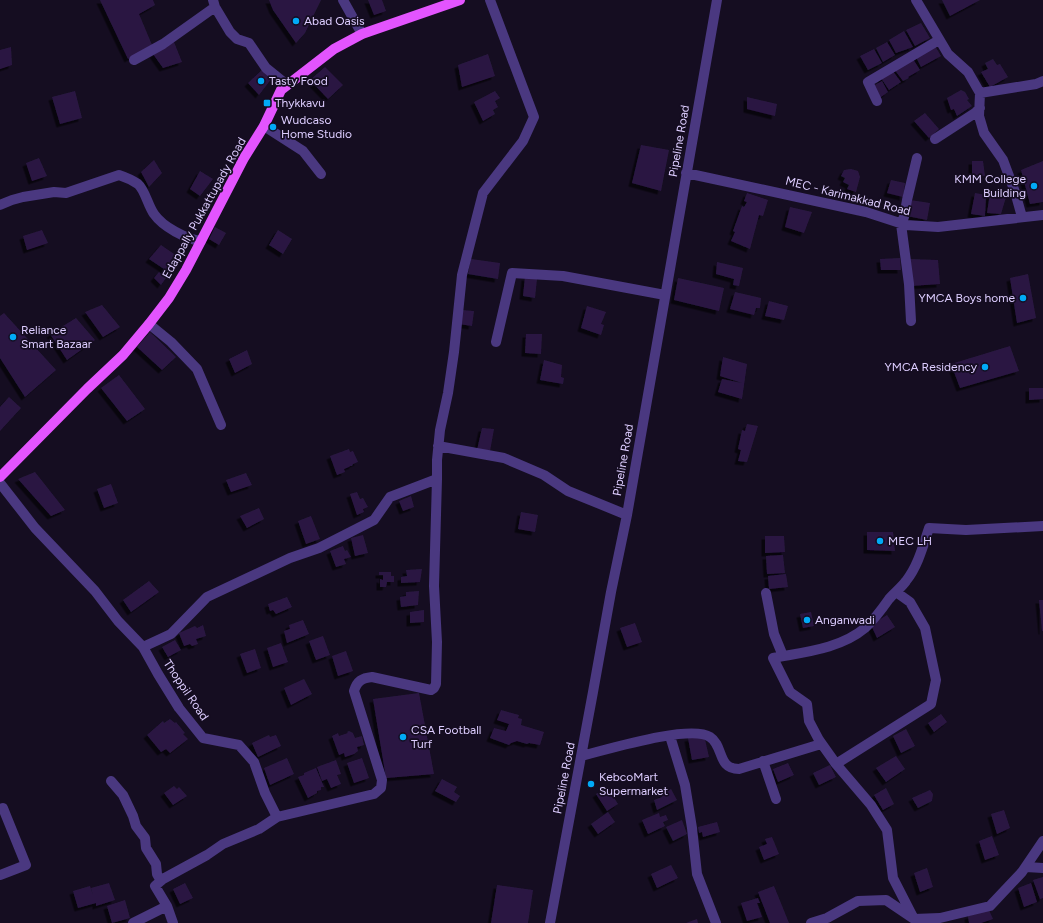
<svg xmlns="http://www.w3.org/2000/svg" width="1043" height="923" viewBox="0 0 1043 923" font-family="Figtree,sans-serif">
	<style>
		.building { fill: #2a1942; filter: url(#shadow) }
		.lines { fill: none; stroke-linecap: round; stroke-linejoin: round }
		.minor { stroke: #4a3880; stroke-width: 10 }
		.major { stroke: #e354fe; stroke-width: 10 }
		.poi-dot { fill: #01aaf7; stroke: #150d21; stroke-width: 1.5 }
		.labels { text-anchor: middle; stroke-width: 3.5; stroke-linejoin: round; paint-order: stroke }
		.poi-label { font-size: 12px; fill: #ddcdff; stroke: #150d21; text-anchor: start }
		.street-label { font-size: 12px; fill: #ddcdff; stroke: #150d21 }
	</style>
	<defs>
		<filter id="shadow"><feDropShadow dx="-3.5" dy="3.5" stdDeviation="0" flood-color="#0009"/></filter>
	</defs>
	<rect width="100%" height="100%" fill="#150d21"/>
	<path class="building" d="M 100,0 L 153,0 L 155,5 L 139,14 L 152,45 L 128,59 Z
		M 269,0 L 321,0 L 305,33 L 296,43 L 273,10 Z
		M 368,0 L 382,0 L 386,11 L 374,15 Z
		M 942,0 L 980,0 L 950,16 Z
		M 921,23 L 930,38 L 915,46 L 906,30 Z
		M 904,31 L 913,47 L 896,53 L 889,40 Z
		M 174,42 L 182,62 L 163,68 L 153,54 Z
		M 887,42 L 895,55 L 883,62 L 876,48 Z
		M 935,46 L 941,56 L 921,67 L 916,57 Z
		M 11,47 L 12,65 L 0,69 L 0,50 Z
		M 874,49 L 882,63 L 868,70 L 860,56 Z
		M 488,54 L 495,76 L 462,87 L 458,65 Z
		M 913,59 L 920,70 L 908,77 L 909,78 L 903,81 L 894,69 Z
		M 993,59 L 997,65 L 1000,64 L 1008,77 L 990,87 L 981,72 L 988,69 L 985,63 Z
		M 325,67 L 343,85 L 328,99 L 310,80 Z
		M 264,68 L 272,78 L 259,95 L 248,83 Z
		M 892,70 L 901,82 L 889,90 L 881,78 Z
		M 882,81 L 888,92 L 878,99 L 873,86 Z
		M 961,90 L 965,92 L 969,99 L 967,100 L 972,106 L 957,116 L 954,109 L 951,110 L 947,98 Z
		M 75,91 L 82,118 L 60,124 L 52,97 Z
		M 495,91 L 500,98 L 495,101 L 498,107 L 493,110 L 495,114 L 483,121 L 474,102 Z
		M 747,97 L 777,104 L 775,116 L 747,109 Z
		M 925,113 L 939,129 L 929,138 L 914,121 Z
		M 641,145 L 669,150 L 661,191 L 632,183 Z
		M 39,158 L 47,176 L 32,181 L 26,163 Z
		M 154,160 L 162,173 L 149,187 L 141,172 Z
		M 972,161 L 983,161 L 985,176 L 972,175 Z
		M 1043,161 L 1043,202 L 1030,204 L 1021,170 Z
		M 851,169 L 858,171 L 860,177 L 856,192 L 847,189 L 849,185 L 843,182 L 845,178 L 841,176 L 844,170 Z
		M 200,171 L 213,179 L 200,196 L 190,189 Z
		M 891,180 L 905,183 L 903,197 L 887,193 Z
		M 747,193 L 768,200 L 763,216 L 759,215 L 750,249 L 731,241 L 735,232 L 733,231 L 742,206 L 744,207 L 747,202 L 744,201 Z
		M 975,193 L 986,195 L 985,216 L 971,214 Z
		M 990,193 L 1006,197 L 1001,214 L 987,213 Z
		M 910,200 L 930,203 L 927,220 L 907,216 Z
		M 790,207 L 812,212 L 804,233 L 785,227 Z
		M 215,227 L 226,233 L 219,245 L 209,239 Z
		M 42,230 L 48,243 L 27,250 L 23,236 Z
		M 278,230 L 292,239 L 283,254 L 269,245 Z
		M 161,245 L 177,256 L 167,271 L 149,259 Z
		M 900,258 L 901,270 L 881,270 L 880,259 Z
		M 471,259 L 500,263 L 498,279 L 468,274 Z
		M 909,259 L 938,260 L 940,284 L 910,286 Z
		M 717,262 L 743,268 L 739,286 L 733,285 L 734,279 L 716,274 Z
		M 159,272 L 166,278 L 161,285 L 154,278 Z
		M 1028,274 L 1036,318 L 1017,323 L 1010,278 Z
		M 525,277 L 537,279 L 535,298 L 523,296 Z
		M 678,278 L 724,288 L 719,311 L 674,300 Z
		M 735,292 L 761,298 L 760,308 L 756,308 L 754,315 L 730,309 Z
		M 769,301 L 788,306 L 784,320 L 765,316 Z
		M 102,305 L 120,327 L 103,337 L 85,312 Z
		M 587,306 L 606,312 L 601,324 L 604,325 L 601,335 L 581,328 Z
		M 461,310 L 474,311 L 472,326 L 459,324 Z
		M 4,313 L 56,370 L 25,397 L 0,358 L 0,316 Z
		M 76,318 L 95,340 L 67,360 L 50,334 Z
		M 150,332 L 176,357 L 162,370 L 137,347 Z
		M 526,334 L 542,334 L 541,354 L 525,353 Z
		M 1010,346 L 1019,371 L 960,388 L 951,364 Z
		M 247,350 L 252,364 L 235,373 L 229,359 Z
		M 723,357 L 747,364 L 742,399 L 718,392 L 722,379 L 742,383 L 720,376 Z
		M 544,360 L 562,365 L 561,377 L 564,378 L 563,384 L 540,380 Z
		M 119,375 L 145,409 L 127,421 L 101,388 Z
		M 1029,388 L 1043,388 L 1043,399 L 1029,400 Z
		M 9,397 L 21,408 L 0,431 L 0,407 Z
		M 747,424 L 758,426 L 747,462 L 738,461 L 741,450 L 738,449 L 742,430 L 745,431 Z
		M 482,428 L 494,429 L 490,451 L 477,450 Z
		M 349,449 L 350,452 L 353,451 L 358,462 L 353,464 L 352,466 L 350,466 L 349,467 L 344,469 L 345,472 L 337,475 L 330,456 Z
		M 35,472 L 65,510 L 51,516 L 18,479 Z
		M 246,473 L 252,485 L 231,492 L 226,480 Z
		M 111,484 L 118,503 L 104,508 L 97,489 Z
		M 357,492 L 360,499 L 363,498 L 368,507 L 363,509 L 364,512 L 357,515 L 350,494 Z
		M 411,496 L 414,507 L 403,511 L 399,501 Z
		M 259,508 L 264,519 L 247,528 L 240,516 Z
		M 521,512 L 538,515 L 535,532 L 518,529 Z
		M 311,516 L 320,539 L 306,544 L 298,521 Z
		M 867,532 L 893,532 L 895,551 L 867,550 Z
		M 363,535 L 368,553 L 355,556 L 351,538 Z
		M 765,536 L 784,536 L 785,552 L 765,553 Z
		M 343,546 L 345,551 L 347,550 L 351,557 L 344,559 L 346,564 L 336,567 L 330,551 Z
		M 783,555 L 785,573 L 767,574 L 766,556 Z
		M 422,569 L 420,582 L 401,583 L 401,577 L 407,576 L 406,570 Z
		M 379,572 L 391,572 L 391,576 L 394,576 L 394,582 L 387,582 L 386,587 L 380,587 L 380,579 L 383,580 L 383,575 L 379,575 Z
		M 786,574 L 788,587 L 769,589 L 768,576 Z
		M 149,581 L 159,592 L 131,612 L 123,600 Z
		M 419,591 L 418,605 L 401,607 L 400,597 L 406,596 L 406,592 Z
		M 287,597 L 292,607 L 276,614 L 273,610 L 270,611 L 268,604 Z
		M 1039,600 L 1043,600 L 1043,631 L 1042,631 Z
		M 424,610 L 424,622 L 410,623 L 410,612 Z
		M 811,612 L 814,626 L 803,628 L 800,614 Z
		M 887,615 L 895,627 L 877,638 L 871,625 Z
		M 303,620 L 309,634 L 287,643 L 284,631 L 290,629 L 289,625 Z
		M 635,623 L 642,642 L 627,647 L 620,628 Z
		M 203,625 L 206,636 L 196,639 L 198,644 L 192,646 L 190,644 L 184,646 L 179,633 L 195,626 L 197,628 Z
		M 323,636 L 330,655 L 316,660 L 309,641 Z
		M 175,640 L 181,650 L 168,657 L 162,647 Z
		M 281,643 L 288,662 L 273,667 L 267,648 Z
		M 255,649 L 261,668 L 247,673 L 240,654 Z
		M 346,651 L 353,671 L 338,676 L 332,656 Z
		M 304,679 L 312,694 L 291,705 L 284,688 Z
		M 419,693 L 434,774 L 386,778 L 373,699 Z
		M 501,710 L 519,715 L 518,718 L 522,719 L 521,725 L 544,732 L 540,745 L 529,743 L 527,744 L 517,741 L 511,743 L 509,745 L 490,738 L 494,728 L 506,731 L 509,724 L 497,720 Z
		M 941,714 L 947,722 L 934,732 L 928,723 Z
		M 170,719 L 175,723 L 176,722 L 185,733 L 183,734 L 188,739 L 170,753 L 166,749 L 161,752 L 147,735 L 163,721 L 164,723 Z
		M 906,729 L 915,746 L 901,753 L 893,736 Z
		M 349,731 L 353,733 L 355,738 L 362,736 L 364,745 L 357,747 L 358,751 L 354,754 L 345,757 L 344,753 L 339,755 L 332,736 L 338,733 L 339,736 L 348,733 L 347,732 Z
		M 269,735 L 270,737 L 276,735 L 281,746 L 258,757 L 252,743 Z
		M 704,735 L 709,757 L 692,760 L 688,738 Z
		M 896,756 L 905,769 L 886,782 L 876,768 Z
		M 287,758 L 294,774 L 270,785 L 264,768 Z
		M 362,758 L 369,778 L 354,783 L 347,763 Z
		M 336,760 L 341,774 L 337,775 L 341,784 L 331,788 L 327,779 L 322,781 L 317,767 Z
		M 788,763 L 794,775 L 778,782 L 773,769 Z
		M 830,765 L 836,777 L 819,785 L 813,773 Z
		M 316,768 L 324,787 L 321,787 L 321,790 L 317,791 L 317,793 L 308,798 L 298,777 L 304,775 L 304,773 Z
		M 442,779 L 457,787 L 454,792 L 460,796 L 456,802 L 435,791 Z
		M 174,786 L 177,789 L 179,787 L 187,796 L 173,805 L 164,793 Z
		M 607,787 L 618,804 L 607,811 L 596,794 Z
		M 886,788 L 894,804 L 883,810 L 874,795 Z
		M 671,789 L 677,800 L 657,810 L 654,800 L 662,797 L 661,795 Z
		M 930,790 L 933,794 L 932,801 L 918,808 L 912,798 Z
		M 1004,810 L 1010,828 L 997,834 L 991,814 Z
		M 608,812 L 615,822 L 598,834 L 591,824 Z
		M 659,813 L 660,817 L 666,815 L 668,820 L 663,822 L 665,826 L 648,834 L 642,820 Z
		M 682,820 L 687,834 L 673,841 L 666,827 Z
		M 717,822 L 720,832 L 703,837 L 702,832 L 699,833 L 698,827 Z
		M 992,836 L 999,855 L 985,860 L 979,841 Z
		M 772,837 L 779,854 L 764,860 L 759,847 L 767,844 L 765,839 Z
		M 671,865 L 678,878 L 657,888 L 651,874 Z
		M 927,868 L 933,887 L 920,892 L 914,873 Z
		M 1043,877 L 1043,898 L 1040,899 L 1033,880 Z
		M 109,883 L 115,900 L 96,906 L 96,903 L 78,908 L 73,891 L 90,886 L 93,895 L 91,888 Z
		M 185,883 L 193,898 L 180,904 L 173,889 Z
		M 1031,883 L 1037,902 L 1024,907 L 1018,888 Z
		M 497,885 L 533,890 L 528,923 L 491,923 Z
		M 774,886 L 789,923 L 770,923 L 758,892 Z
		M 758,898 L 760,903 L 757,903 L 762,917 L 747,921 L 741,903 Z
		M 125,900 L 130,918 L 112,923 L 107,906 Z
		M 989,910 L 993,919 L 981,923 L 969,923 L 968,916 Z
		M 697,919 L 698,923 L 686,923 Z"/>
	<g class="lines">
		<path class="minor" d="M 213,0 L 215,7 L 230,32 L 237,39 L 249,43 L 266,68 L 287,85
			M 343,0 L 362,34
			M 916,0 L 948,54 L 968,72 L 980,93 L 979,116 L 984,133 L 1003,160 L 1015,192 L 1022,217
			M 134,60 L 163,44 L 215,7
			M 980,93 L 1036,84 L 1043,81
			M 877,101 L 868,82 L 939,40
			M 264,126 L 303,151 L 321,174
			M 935,139 L 975,113 L 980,108
			M 686,173 L 866,212 L 906,225 L 938,227 L 1043,215
			M 0,205 L 12,200 L 23,197 L 54,192 L 66,193 L 119,175 C 125,177 132,180 138,184 C 145,190 148,206 154,214 C 163,227 186,239 201,241
			M 911,321 L 909,284 L 901,224 L 904,217 L 907,200 L 917,158
			M 149,324 L 171,342 L 197,369 L 221,425
			M 496,342 L 512,273 L 563,276 L 665,295
			M 438,446 L 504,458 L 544,475 L 568,491 L 627,515
			M 0,483 L 35,528 L 95,591 L 118,621 L 143,647 L 158,674 L 179,708 L 203,738 L 239,745 L 254,762 L 265,793 L 277,817 L 259,829 L 223,844 L 207,855 L 163,879 L 155,886 L 167,906 L 173,923
			M 766,593 L 774,634 L 783,656
			M 143,647 L 171,634 L 207,597 L 290,558 L 319,548 L 374,520 L 390,497 L 437,479 L 437,460 L 440,430 L 448,393 L 454,352 L 462,275 L 483,193 L 523,141 L 534,117 L 490,0
			M 670,736 L 685,785 L 692,828 L 697,874 L 716,923
			M 581,756 C 606,750 690,724 710,737 C 724,746 717,769 739,769 L 821,744
			M 763,761 L 776,799
			M 836,764 L 931,704 L 936,680 L 925,628 L 910,602 L 896,592
			M 111,781 L 123,795 L 133,816 L 136,826 L 145,838 L 146,848 L 156,864 L 157,874 L 161,881
			M 0,809 L 3,808 L 26,865 L 0,875
			M 277,817 L 374,794 L 381,788 L 382,780 L 354,691 C 357,681 362,678 372,677 L 431,690 L 434,688 L 436,684 L 437,642 L 434,586 L 437,479
			M 1026,867 L 1043,868
			M 914,919 L 893,878 L 887,830 L 871,805 L 836,764 L 819,740 L 809,721 L 807,704 L 790,692 L 773,658 C 804,652 840,649 865,628 C 875,619 882,609 889,599 C 894,593 901,588 906,581 C 918,566 923,546 929,528 L 966,530 L 1043,526
			M 133,923 L 167,906
			M 550,923 L 593,692 L 611,592 L 627,515 L 717,0
			M 811,923 L 827,918 L 858,901 L 886,900 L 914,919 L 940,918 L 990,906 L 1022,872 L 1043,841"/>
		<path class="major" d="M 0,477 L 87,389 L 123,355 L 149,324 L 169,298 L 186,270 L 244,158 L 264,126 L 281,90 L 334,49 L 362,34 L 460,0"/>
	</g>
	<g class="poi-dot">
		<circle cx="296" cy="21" r="4"/>
		<circle cx="261" cy="81" r="4"/>
		<rect x="263" y="99" width="8" height="8" rx="2"/>
		<circle cx="273" cy="127" r="4"/>
		<circle cx="1034" cy="186" r="4"/>
		<circle cx="1023" cy="298" r="4"/>
		<circle cx="13" cy="337" r="4"/>
		<circle cx="985" cy="367" r="4"/>
		<circle cx="880" cy="541" r="4"/>
		<circle cx="807" cy="620" r="4"/>
		<circle cx="403" cy="737" r="4"/>
		<circle cx="591" cy="784" r="4"/>
	</g>
	<g class="labels">
		<g class="poi-label">
			<text x="304" y="25">Abad Oasis</text>
			<text x="269" y="85">Tasty Food</text>
			<text x="275" y="107">Thykkavu</text>
			<text x="281" y="124">Wudcaso<tspan x="281" dy="14">Home Studio</tspan></text>
			<text x="1026" y="183" text-anchor="end">KMM College<tspan x="1026" dy="14">Building</tspan></text>
			<text x="1015" y="302" text-anchor="end">YMCA Boys home</text>
			<text x="21" y="334">Reliance<tspan x="21" dy="14">Smart Bazaar</tspan></text>
			<text x="977" y="371" text-anchor="end">YMCA Residency</text>
			<text x="888" y="545">MEC LH</text>
			<text x="815" y="624">Anganwadi</text>
			<text x="411" y="734">CSA Football<tspan x="411" dy="14">Turf</tspan></text>
			<text x="599" y="781">KebcoMart<tspan x="599" dy="14">Supermarket</tspan></text>
		</g>
		<g class="street-label">
			<text transform="translate(679 141) rotate(-80)" y="4">Pipeline Road</text>
			<text transform="translate(848 196) rotate(14)" y="4">MEC - Karimakkad Road</text>
			<text transform="translate(204 208) rotate(-61)" y="4">Edappally Pukkattupady Road</text>
			<text transform="translate(623 460) rotate(-80)" y="4">Pipeline Road</text>
			<text transform="translate(186 690) rotate(56)" y="4">Thoppil Road</text>
			<text transform="translate(564 778) rotate(-79)" y="4">Pipeline Road</text>
		</g>
	</g>
</svg>
